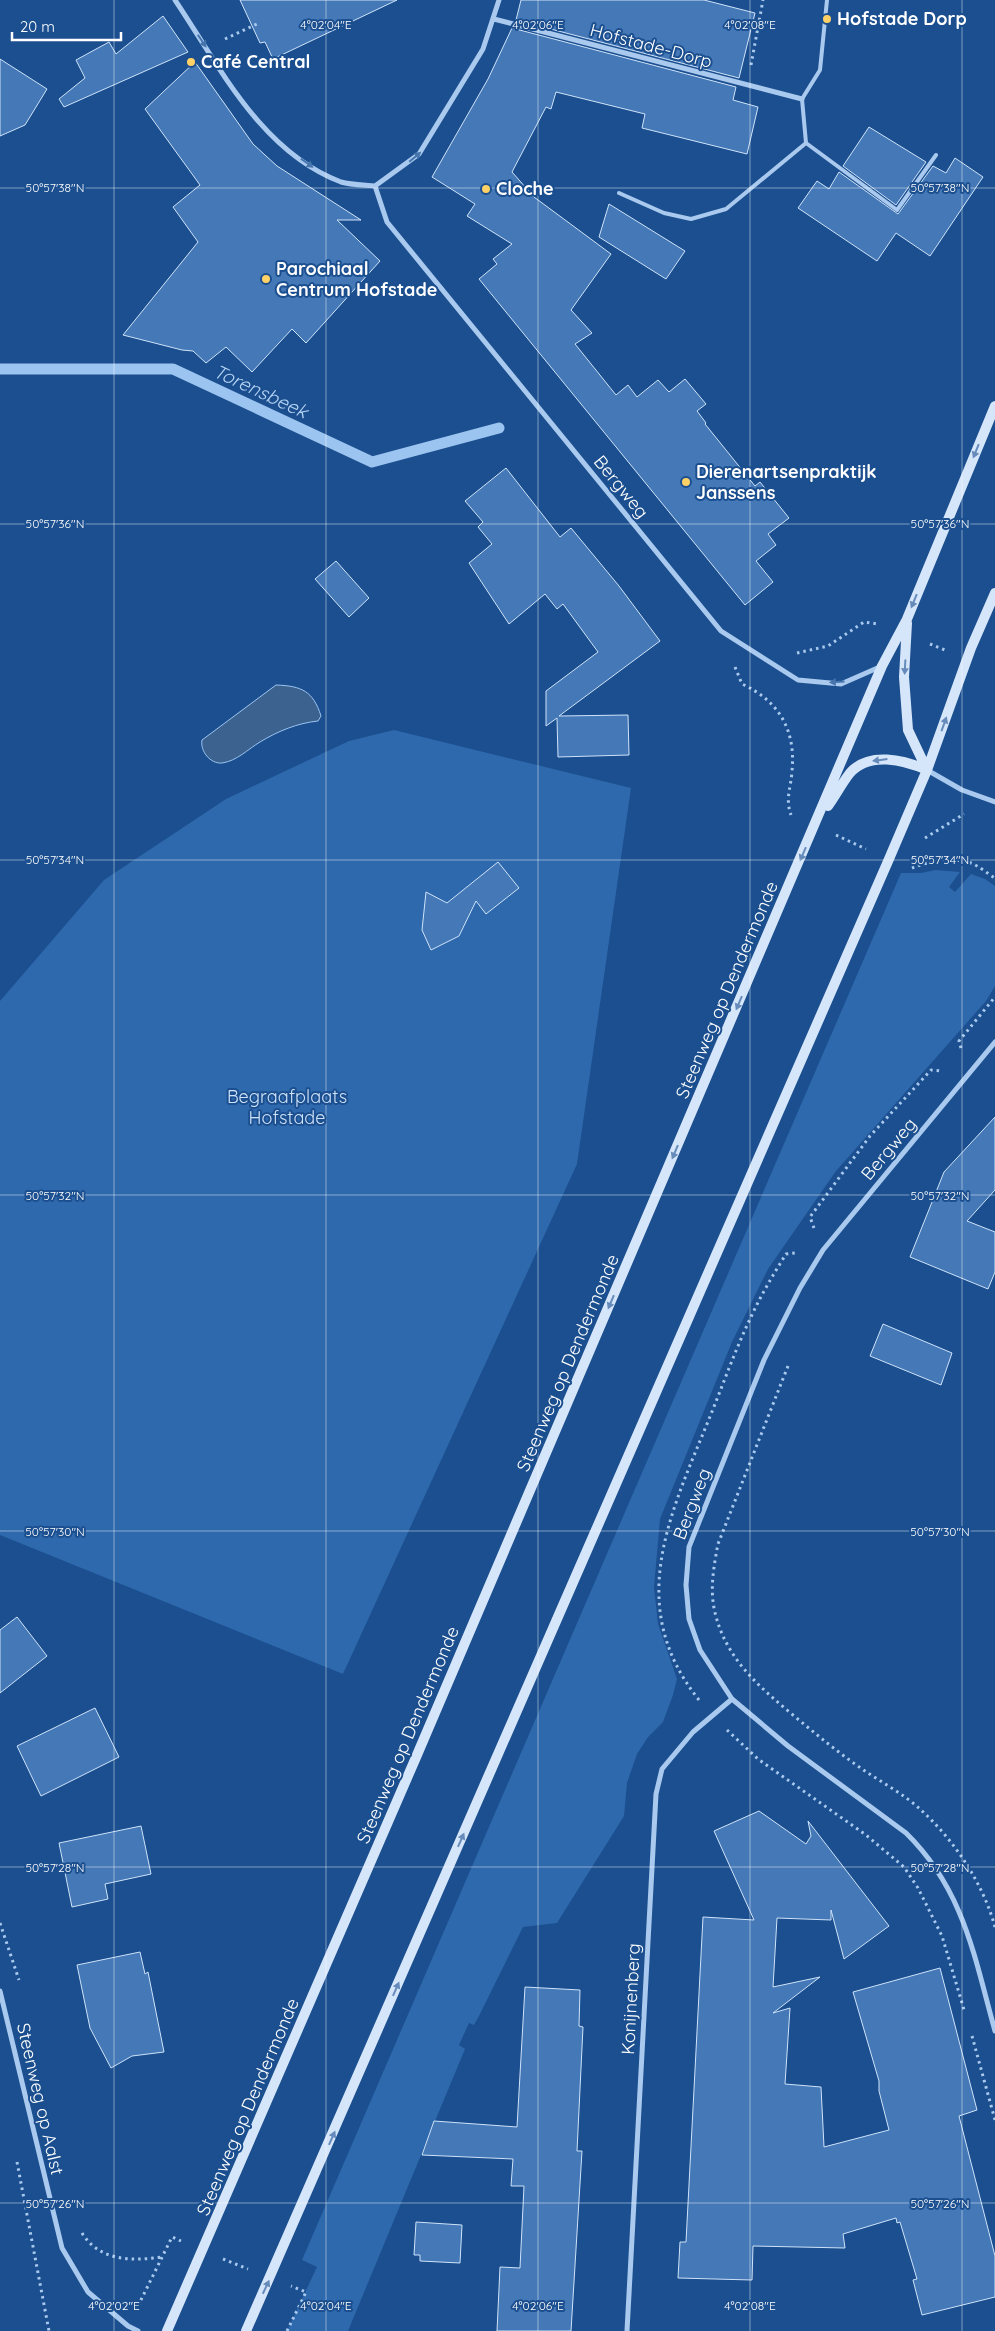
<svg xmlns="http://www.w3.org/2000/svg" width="995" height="2331" viewBox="0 0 995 2331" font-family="Quicksand,sans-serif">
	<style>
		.green { fill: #2e69ad }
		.water { fill: #3c6290; stroke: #9cc4f0 }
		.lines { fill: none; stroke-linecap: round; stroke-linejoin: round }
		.stream { stroke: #9cc4f0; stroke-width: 11 }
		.building { fill: #4478b7; stroke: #cfe3fa }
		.path { stroke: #a9c9ee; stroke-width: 3; stroke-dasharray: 2.5 4; stroke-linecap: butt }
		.lane { stroke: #a9c9ee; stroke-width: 4 }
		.street { stroke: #a9c9ee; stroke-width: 5 }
		.secondary { stroke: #d6e6fa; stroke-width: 10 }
		.oneway { fill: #4674ac }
		.oneway2 { fill: #668bba }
		.ticks { fill: none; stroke: #fff; stroke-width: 1; stroke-opacity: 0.45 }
		.poi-dot { fill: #ffd166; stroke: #1b4f8f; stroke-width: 2 }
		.labels { text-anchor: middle; stroke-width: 4; stroke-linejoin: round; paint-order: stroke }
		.poi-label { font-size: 18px; font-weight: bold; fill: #fff; stroke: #1b4f8f; text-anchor: start }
		.street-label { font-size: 18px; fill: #fff; stroke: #1b4f8f }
		.park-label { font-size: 18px; fill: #cfe3fa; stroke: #1b4f8f }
		.water-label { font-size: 19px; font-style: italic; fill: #b5d3f5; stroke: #1b4f8f }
		.ticks-label { font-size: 12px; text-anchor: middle; fill: #fff; stroke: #1b4f8f; stroke-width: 4; stroke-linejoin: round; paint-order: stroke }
	</style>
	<rect width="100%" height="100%" fill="#1b4f8f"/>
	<path class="green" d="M 394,730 L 631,788 L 577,1164 L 343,1674 L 0,1535 L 0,1001 L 104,880 L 226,799 L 349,741 Z
		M 936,870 L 960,872 L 949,887 L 955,892 L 971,874 L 985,879 L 995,886 L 995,986 L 986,1001 L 836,1171 L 768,1269 L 732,1342 L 660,1519 L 654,1587 L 658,1624 L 677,1679 L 673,1695 L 663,1722 L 648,1737 L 637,1754 L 627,1783 L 624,1816 L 557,1923 L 523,1927 L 479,2016 L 474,2025 L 469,2023 L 459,2045 L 465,2049 L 348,2331 L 287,2331 L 317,2267 L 302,2260 L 901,873 L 921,873 Z"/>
	<path class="water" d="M 276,685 C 302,686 313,691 321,716 L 318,721 C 298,723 278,731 260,742 C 248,749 237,761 222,763 C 210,764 200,751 202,740 Z"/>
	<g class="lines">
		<path class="stream" d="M 0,369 L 173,369 L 372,462 L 499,428"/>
	</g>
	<path class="building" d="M 240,0 L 397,0 L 273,59 L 265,42 L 260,43 Z
		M 521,0 L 704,0 L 755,13 L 739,78 L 516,20 Z
		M 163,16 L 188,52 L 64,107 L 59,99 L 85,78 L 76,60 L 109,42 L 116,54 Z
		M 512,28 L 736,87 L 733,100 L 758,107 L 747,154 L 642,128 L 645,114 L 556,92 L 551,109 L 546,107 L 512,172 L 534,197 L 611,254 L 571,310 L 592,333 L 575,344 L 616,395 L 628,385 L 637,397 L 658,380 L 669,392 L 685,379 L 706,404 L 697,411 L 706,423 L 705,424 L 755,486 L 760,482 L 789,518 L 768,534 L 776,545 L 756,561 L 773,582 L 745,605 L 479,279 L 497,264 L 493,259 L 512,244 L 467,216 L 475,204 L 432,177 L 488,79 Z
		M 0,59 L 47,89 L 25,125 L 0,136 Z
		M 195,62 L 253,144 L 277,166 L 361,220 L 337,220 L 380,261 L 306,343 L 292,329 L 252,372 L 226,347 L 206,363 L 193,351 L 182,350 L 123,335 L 198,242 L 173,207 L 200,185 L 145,109 Z
		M 869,127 L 926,162 L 896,205 L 843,166 Z
		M 955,158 L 983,177 L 930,256 L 896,233 L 877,261 L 798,208 L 817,181 L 829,189 L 839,172 L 898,214 L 933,166 L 946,173 Z
		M 609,204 L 685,251 L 666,279 L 599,237 Z
		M 506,468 L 560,537 L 571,528 L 619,586 L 660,641 L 559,716 L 628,715 L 629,755 L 558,757 L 557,718 L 546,726 L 546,691 L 598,652 L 563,604 L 557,609 L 545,594 L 509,624 L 469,563 L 492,544 L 478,527 L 483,522 L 465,501 Z
		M 336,561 L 369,598 L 349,617 L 315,579 Z
		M 498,862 L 519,888 L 486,914 L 476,901 L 459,936 L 431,950 L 422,930 L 426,892 L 447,903 Z
		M 995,1117 L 995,1190 L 967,1221 L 995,1232 L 995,1272 L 988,1289 L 910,1257 L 944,1172 Z
		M 883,1324 L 952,1353 L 941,1385 L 870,1356 Z
		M 17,1617 L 47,1656 L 0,1693 L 0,1630 Z
		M 95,1708 L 119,1757 L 41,1796 L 17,1746 Z
		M 759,1811 L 806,1844 L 811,1836 L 808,1821 L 889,1926 L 844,1959 L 831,1910 L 831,1920 L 777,1918 L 773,1987 L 820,1977 L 773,2013 L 790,2008 L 785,2084 L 821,2087 L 824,2147 L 889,2130 L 879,2091 L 879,2081 L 853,1992 L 940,1968 L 977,2110 L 959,2116 L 995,2256 L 995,2297 L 922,2315 L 913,2280 L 917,2279 L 900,2222 L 897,2223 L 896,2218 L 843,2234 L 845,2248 L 753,2246 L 752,2280 L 678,2278 L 680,2242 L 686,2242 L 703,1917 L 754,1920 L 714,1831 Z
		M 141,1826 L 151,1874 L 105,1884 L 108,1899 L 72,1907 L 59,1843 Z
		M 140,1952 L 145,1974 L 148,1972 L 164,2052 L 132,2056 L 111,2068 L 90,2028 L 77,1965 Z
		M 525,1987 L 580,1990 L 579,2026 L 583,2027 L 577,2151 L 582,2151 L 571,2331 L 497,2331 L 500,2267 L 520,2268 L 524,2186 L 511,2186 L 513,2159 L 422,2155 L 434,2121 L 517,2127 Z
		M 416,2222 L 462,2225 L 460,2263 L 420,2261 L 420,2255 L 414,2255 Z"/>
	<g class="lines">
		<path class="path" d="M 225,39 L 257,24
			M 751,65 L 763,0
			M 930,644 L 945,650
			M 797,653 L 828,646 L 864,622 L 878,624
			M 735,667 L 742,684 C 779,701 796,730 792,771 C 791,788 785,798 791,815
			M 836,835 L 866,849
			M 925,838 L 964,814
			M 912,868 C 929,861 953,857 971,863 C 979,866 988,874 995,878
			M 961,1048 L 959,1041 L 995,997
			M 814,1228 L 810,1217 L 870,1136 L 931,1070 L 942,1071
			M 788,1366 L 718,1544 C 714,1565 710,1587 714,1608 C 724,1657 757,1685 793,1715 C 817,1735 840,1754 865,1771 C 883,1783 905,1795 921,1810 C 954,1840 983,1883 995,1927
			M 699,1700 C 624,1606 670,1515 709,1419 C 723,1385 735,1350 751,1317 C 761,1295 773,1275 786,1254 L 795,1253
			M 727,1730 L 758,1759 L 866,1835 L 904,1867 L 918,1888 L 942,1936 L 965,2013
			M 0,1923 L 19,1980
			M 972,2036 L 995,2120
			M 17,2162 L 49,2331
			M 82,2233 C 100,2262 133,2261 162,2257
			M 223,2259 L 248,2269
			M 138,2306 L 172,2237 L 181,2241
			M 287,2331 L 306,2292 L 291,2286"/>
		<path class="lane" d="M 827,0 L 820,70 L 802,99 L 806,143 L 897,210 L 936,155
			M 619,193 L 664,213 L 691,219 L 726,209 L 806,143"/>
		<path class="street" d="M 175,0 C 220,67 261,152 341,182 C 351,185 365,185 375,186 L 419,154 L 483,49 L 499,0
			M 494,19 L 802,99
			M 375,186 L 387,222 L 721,631 L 798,680 L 841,684 L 882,666
			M 927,770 L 962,790 L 995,802
			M 995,1042 L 823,1250 L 800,1288 L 764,1360 L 689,1547 L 686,1585 L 689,1619 L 700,1650 L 732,1699 L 788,1746 L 906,1833 C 964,1890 974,1956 995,2031
			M 0,1991 L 62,2248 L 88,2292 L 128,2326 L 138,2331
			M 627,2331 L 656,1794 L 662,1769 L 693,1732 L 732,1699"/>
		<path class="secondary" d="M 907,623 L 904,677 L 908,730 L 927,770
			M 828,806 C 836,795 842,783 850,773 C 869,751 904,760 927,770
			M 167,2331 L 417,1755 L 882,666 L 907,619 L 995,406
			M 246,2331 L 889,859 L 927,770 L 971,648 L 995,593"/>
	</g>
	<defs><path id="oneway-solid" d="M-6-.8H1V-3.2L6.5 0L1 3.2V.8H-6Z" transform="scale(1.25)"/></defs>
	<g class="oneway">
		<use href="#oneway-solid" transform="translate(202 41) rotate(56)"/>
		<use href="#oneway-solid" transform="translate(415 157) rotate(-40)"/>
		<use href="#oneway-solid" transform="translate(307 163) rotate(35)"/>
		<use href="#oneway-solid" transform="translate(837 682) rotate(177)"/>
	</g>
	<g class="oneway2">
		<use href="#oneway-solid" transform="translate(976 451) rotate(112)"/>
		<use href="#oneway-solid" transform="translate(914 601) rotate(112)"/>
		<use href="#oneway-solid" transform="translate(905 667) rotate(93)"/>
		<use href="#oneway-solid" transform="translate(944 724) rotate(-70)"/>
		<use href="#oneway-solid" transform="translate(880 760) rotate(173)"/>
		<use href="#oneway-solid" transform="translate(803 854) rotate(113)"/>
		<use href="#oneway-solid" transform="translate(739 1003) rotate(113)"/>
		<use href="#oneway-solid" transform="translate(675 1152) rotate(113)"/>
		<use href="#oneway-solid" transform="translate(611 1302) rotate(113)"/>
		<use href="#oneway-solid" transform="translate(461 1840) rotate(-66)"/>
		<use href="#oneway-solid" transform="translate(396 1989) rotate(-66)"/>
		<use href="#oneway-solid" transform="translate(332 2138) rotate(-66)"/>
		<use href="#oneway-solid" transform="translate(266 2287) rotate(-65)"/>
	</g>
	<path class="ticks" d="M 114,0 L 114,2331M 326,0 L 326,2331M 538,0 L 538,2331M 750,0 L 750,2331M 962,0 L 962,2331M 0,188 L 995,188M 0,524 L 995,524M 0,860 L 995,860M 0,1195 L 995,1195M 0,1531 L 995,1531M 0,1867 L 995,1867M 0,2203 L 995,2203"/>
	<g class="poi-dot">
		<circle cx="827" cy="19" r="5"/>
		<circle cx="191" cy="62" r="5"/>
		<circle cx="486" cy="189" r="5"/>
		<circle cx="266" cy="279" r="5"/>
		<circle cx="686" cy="482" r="5"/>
	</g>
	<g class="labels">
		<g class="poi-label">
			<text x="837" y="25">Hofstade Dorp</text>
			<text x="201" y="68">Café Central</text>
			<text x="496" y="195">Cloche</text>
			<text x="276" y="275">Parochiaal<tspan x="276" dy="21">Centrum Hofstade</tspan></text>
			<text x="696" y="478">Dierenartsenpraktijk<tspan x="696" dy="21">Janssens</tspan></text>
		</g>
		<g class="street-label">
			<text transform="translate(651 46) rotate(15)" y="6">Hofstade-Dorp</text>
			<text transform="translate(621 487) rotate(51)" y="6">Bergweg</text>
			<text transform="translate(727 990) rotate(-67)" y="6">Steenweg op Dendermonde</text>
			<text transform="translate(889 1149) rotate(-50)" y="6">Bergweg</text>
			<text transform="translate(568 1363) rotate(-67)" y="6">Steenweg op Dendermonde</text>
			<text transform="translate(692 1504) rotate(-69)" y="6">Bergweg</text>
			<text transform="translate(408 1735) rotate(-67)" y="6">Steenweg op Dendermonde</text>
			<text transform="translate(631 1999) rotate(-87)" y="6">Konijnenberg</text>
			<text transform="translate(40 2099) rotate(77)" y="6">Steenweg op Aalst</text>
			<text transform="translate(248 2107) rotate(-67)" y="6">Steenweg op Dendermonde</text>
		</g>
		<g class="park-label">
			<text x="287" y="1103">Begraafplaats<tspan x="287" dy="21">Hofstade</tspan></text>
		</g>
		<g class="water-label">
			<text transform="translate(261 391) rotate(25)" y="7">Torensbeek</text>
		</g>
	</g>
	<g class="ticks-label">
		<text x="326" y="29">4°02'04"E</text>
		<text x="538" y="29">4°02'06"E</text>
		<text x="750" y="29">4°02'08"E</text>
		<text x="55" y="192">50°57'38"N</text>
		<text x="940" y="192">50°57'38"N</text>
		<text x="55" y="528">50°57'36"N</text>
		<text x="940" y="528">50°57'36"N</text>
		<text x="55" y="864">50°57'34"N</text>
		<text x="940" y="864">50°57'34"N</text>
		<text x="55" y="1200">50°57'32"N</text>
		<text x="940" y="1200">50°57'32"N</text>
		<text x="55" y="1536">50°57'30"N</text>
		<text x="940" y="1536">50°57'30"N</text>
		<text x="55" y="1872">50°57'28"N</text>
		<text x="940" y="1872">50°57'28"N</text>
		<text x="55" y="2208">50°57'26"N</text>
		<text x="940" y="2208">50°57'26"N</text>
		<text x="114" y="2310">4°02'02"E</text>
		<text x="326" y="2310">4°02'04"E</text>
		<text x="538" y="2310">4°02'06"E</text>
		<text x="750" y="2310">4°02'08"E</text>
	</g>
	<path d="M12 32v8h109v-8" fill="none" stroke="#ffffff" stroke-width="2.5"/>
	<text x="20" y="32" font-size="15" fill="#ffffff" stroke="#1b4f8f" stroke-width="4" paint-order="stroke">20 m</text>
</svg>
